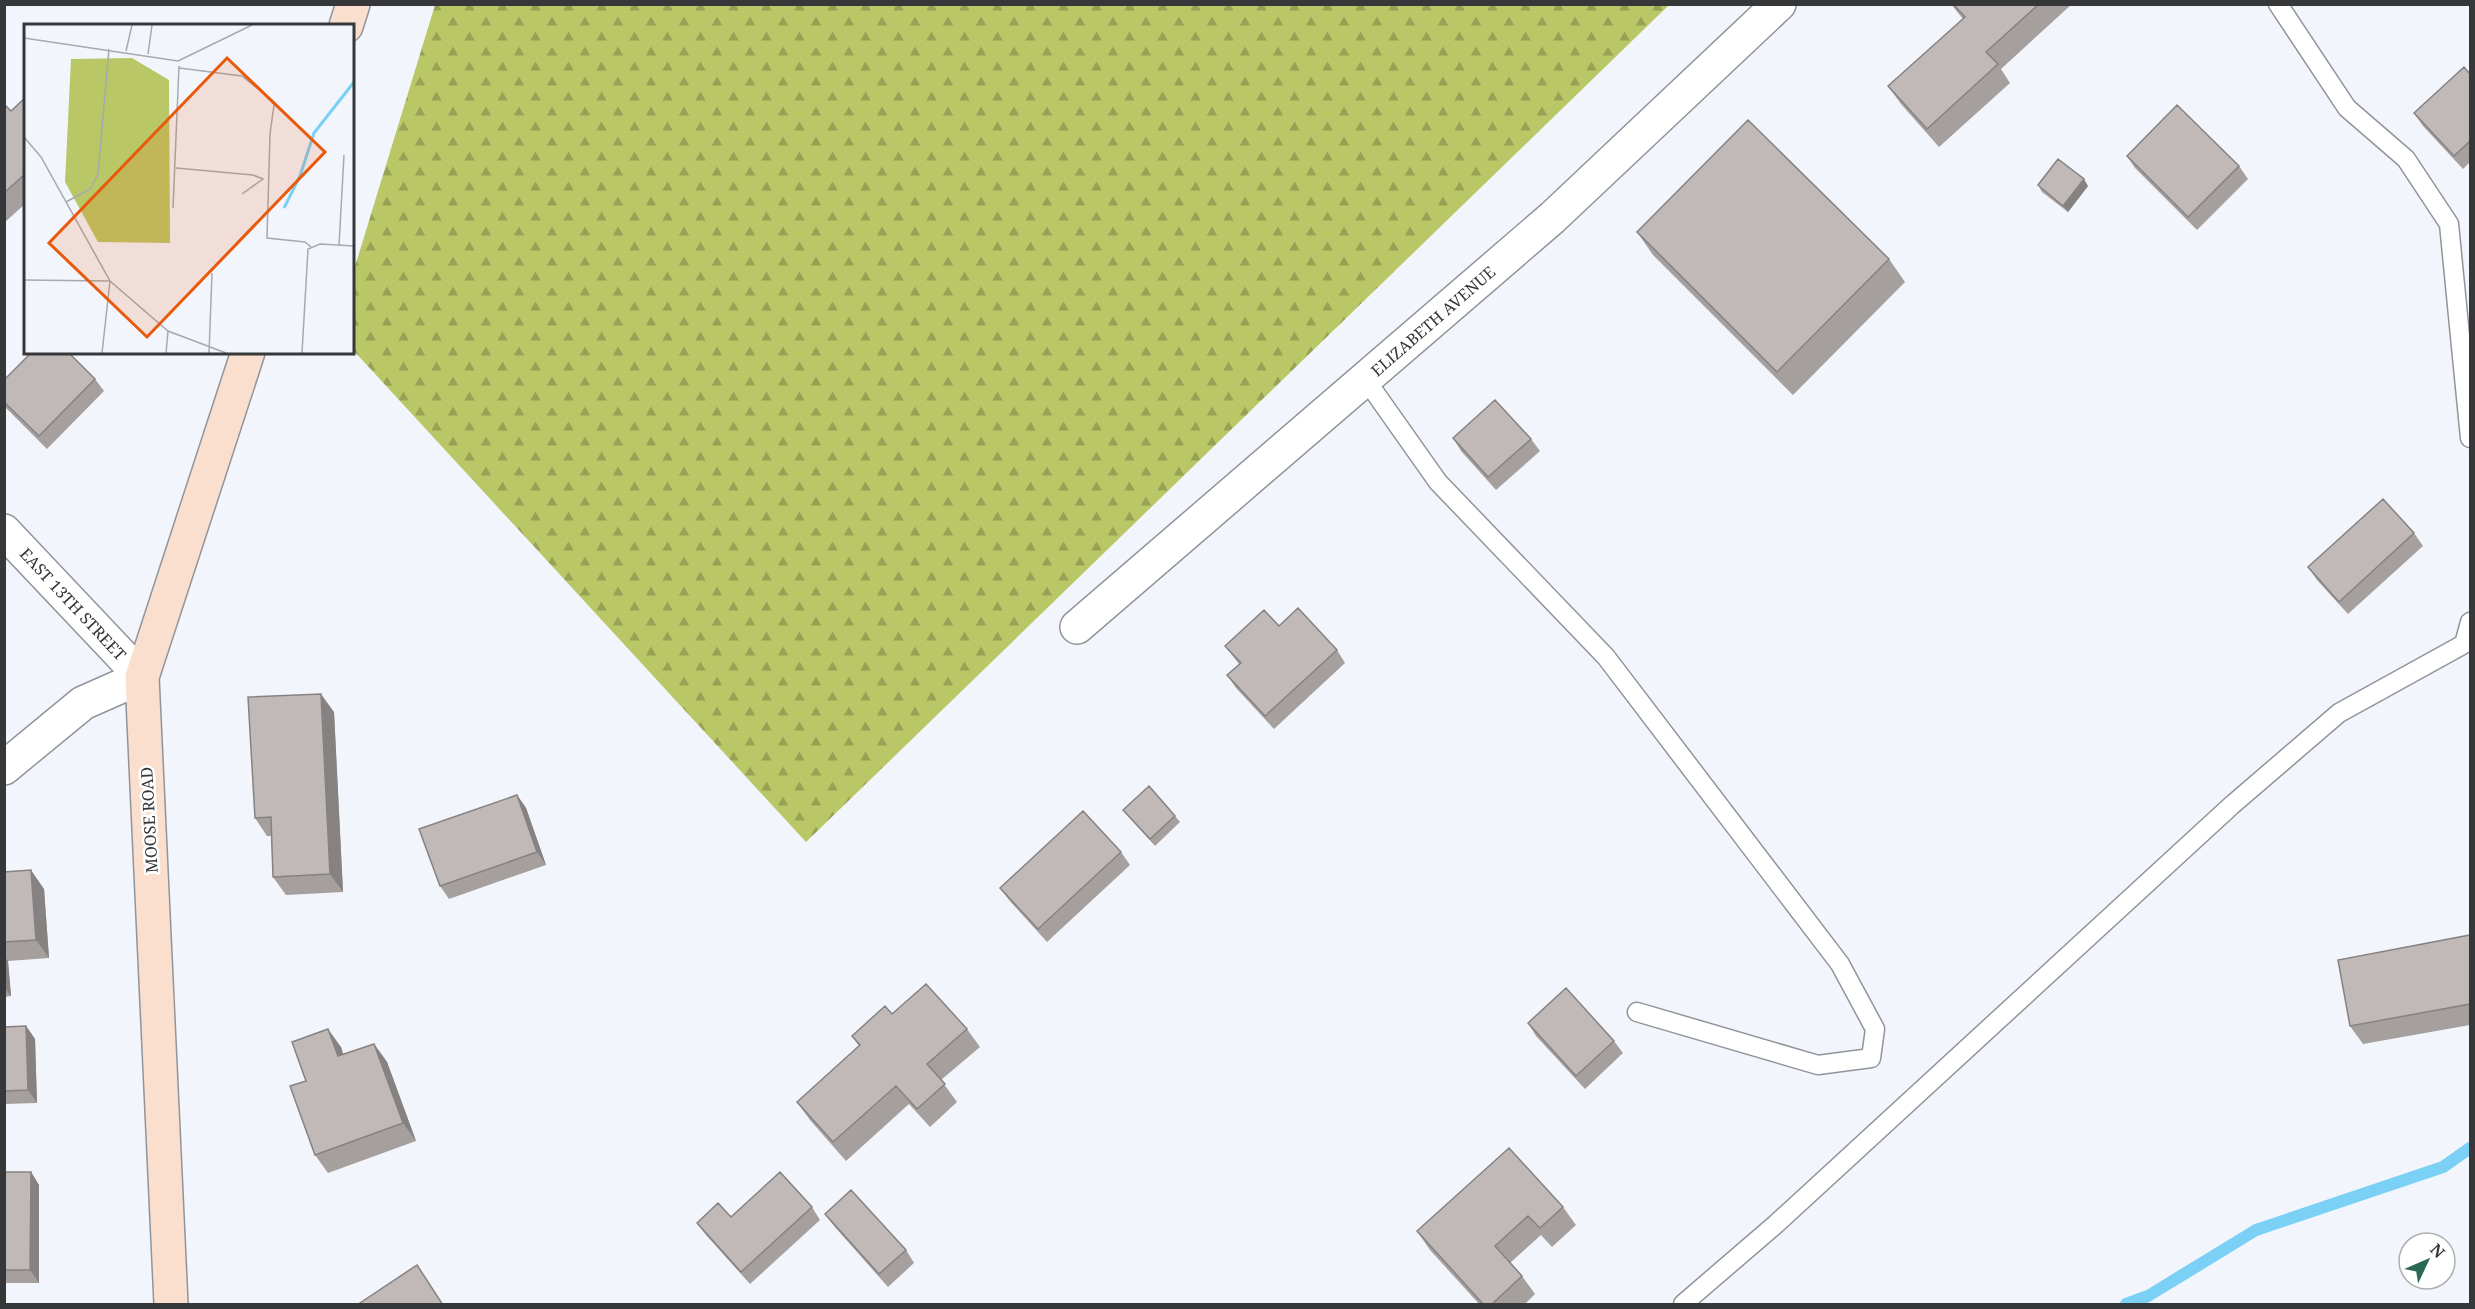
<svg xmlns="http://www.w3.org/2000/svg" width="2475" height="1309" viewBox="0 0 2475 1309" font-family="'Noto Serif',serif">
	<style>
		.forest { fill: url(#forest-firs) }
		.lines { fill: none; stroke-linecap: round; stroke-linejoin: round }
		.stream { stroke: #7bd0f6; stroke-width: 12 }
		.lane-casing { stroke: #91949a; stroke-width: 21 }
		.street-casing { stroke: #91949a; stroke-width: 36 }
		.secondary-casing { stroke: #91949a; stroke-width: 36 }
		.lane { stroke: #fff; stroke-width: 18 }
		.street { stroke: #fff; stroke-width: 33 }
		.secondary { stroke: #fadfce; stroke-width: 33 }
		.wall { fill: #a59f9e }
		.shaded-wall { fill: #868281 }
		.building { fill: #c0b9b8; stroke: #868281; stroke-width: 1.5 }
		.labels { text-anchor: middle; stroke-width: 5; stroke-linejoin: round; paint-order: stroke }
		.street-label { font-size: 16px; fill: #353739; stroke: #fff }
		.inset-river { fill: none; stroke: #7bd0f6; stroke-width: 3 }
		.inset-road { fill: none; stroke: #a6aaae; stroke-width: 1.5 }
		.view { fill: #e8590c; fill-opacity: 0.15; stroke: #e8590c; stroke-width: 3 }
		.inset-edge { fill: none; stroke: #353739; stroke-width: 3 }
	</style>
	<defs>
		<pattern id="forest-firs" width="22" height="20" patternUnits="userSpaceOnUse" patternTransform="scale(1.5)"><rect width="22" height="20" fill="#bac766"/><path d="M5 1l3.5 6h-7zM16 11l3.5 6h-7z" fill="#98a255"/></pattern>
	</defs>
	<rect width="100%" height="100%" fill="#f2f6fc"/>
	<path class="forest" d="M 435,5 L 435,4 L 1669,5 L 806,842 L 353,350 L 353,273 Z"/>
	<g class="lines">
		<path class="stream" d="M 2126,1304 L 2148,1296 L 2256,1230 L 2443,1167 L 2470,1148"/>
		<defs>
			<path id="lane" d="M 2278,4 L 2347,108 L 2406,159 L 2449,224 L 2470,438
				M 1366,380 L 1438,482 L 1606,657 L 1840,964 L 1875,1029 L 1871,1058 L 1818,1065 L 1637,1012
				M 1683,1304 L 1776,1224 L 2232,805 L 2339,713 L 2464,644 L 2470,622"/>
			<path id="street" d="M 4,531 L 142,677 L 83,703 L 4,768
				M 1077,627 L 1552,218 L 1779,4"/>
			<path id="secondary" d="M 346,26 L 353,4
				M 171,1304 L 142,677 L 248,352"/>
		</defs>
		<use href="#lane" class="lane-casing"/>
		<use href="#street" class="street-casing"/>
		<use href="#secondary" class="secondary-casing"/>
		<use href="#lane" class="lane"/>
		<use href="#street" class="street"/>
		<use href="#secondary" class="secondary"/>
	</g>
	<path class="wall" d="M 1951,4 L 2072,4 L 2001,69 L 2010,83 L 1939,147 L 1901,104 L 1888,86 L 1963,19 Z
		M 2470,74 L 2470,162 L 2463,169 L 2423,126 L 2414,113 Z
		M 26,97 L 26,203 L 4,223 L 4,104 L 11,111 Z
		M 2127,156 L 2239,166 L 2248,179 L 2197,230 L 2135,168 Z
		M 2038,185 L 2088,186 L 2068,212 L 2042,192 Z
		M 1637,232 L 1889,259 L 1905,282 L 1793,395 L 1653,255 Z
		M 95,379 L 104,391 L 47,449 L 4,406 L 4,380 Z
		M 1453,438 L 1531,439 L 1540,451 L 1496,490 L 1461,451 Z
		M 2414,533 L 2423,546 L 2348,614 L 2317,580 L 2308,567 Z
		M 1279,626 L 1337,650 L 1345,663 L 1274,729 L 1236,688 L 1227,675 L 1239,664 L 1225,646 Z
		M 334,712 L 343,892 L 286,895 L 273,877 L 271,836 L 267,836 L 255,818 Z
		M 517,795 L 526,808 L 546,865 L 449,899 L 440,886 Z
		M 1123,810 L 1175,816 L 1180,822 L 1155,846 L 1128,816 Z
		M 1121,852 L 1130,865 L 1047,942 L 1009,900 L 1000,888 Z
		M 4,872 L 44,889 L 49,958 L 8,961 L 11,996 L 4,997 Z
		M 2470,935 L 2470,1025 L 2363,1044 L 2350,1026 Z
		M 892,1014 L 967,1029 L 980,1047 L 941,1080 L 957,1102 L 930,1127 L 909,1104 L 846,1161 L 810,1120 L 797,1102 L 859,1046 L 852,1036 Z
		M 1528,1023 L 1614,1041 L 1623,1053 L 1585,1089 L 1536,1036 Z
		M 26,1026 L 35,1039 L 37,1103 L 4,1104 L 4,1027 Z
		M 374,1044 L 387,1062 L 416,1141 L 328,1173 L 315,1155 L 306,1081 L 341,1047 L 343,1055 Z
		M 4,1172 L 31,1172 L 39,1185 L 39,1283 L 4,1283 Z
		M 812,1207 L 820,1220 L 750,1284 L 706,1235 L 697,1223 L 731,1217 Z
		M 1563,1207 L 1576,1225 L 1552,1247 L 1541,1235 L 1510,1263 L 1522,1276 L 1535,1294 L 1524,1305 L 1480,1305 L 1430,1250 L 1417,1231 Z
		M 825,1214 L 906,1250 L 914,1263 L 888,1287 L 834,1226 Z"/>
	<path class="shaded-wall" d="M 2084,179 L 2088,186 L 2068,212 L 2063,206 Z
		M 321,694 L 334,712 L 343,892 L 330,874 Z
		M 517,795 L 526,808 L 546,865 L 537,852 Z
		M 31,870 L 44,889 L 49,958 L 36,940 Z
		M 4,956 L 8,961 L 11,996 L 4,987 Z
		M 26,1026 L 35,1039 L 37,1103 L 28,1090 Z
		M 328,1029 L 341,1047 L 350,1075 L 338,1056 Z
		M 374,1044 L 387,1062 L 416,1141 L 403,1123 Z
		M 31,1172 L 39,1185 L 39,1283 L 30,1270 Z"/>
	<path class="building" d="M 1953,4 L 2039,4 L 1986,52 L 1998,64 L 1927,129 L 1888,86 L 1965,17 Z
		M 2464,67 L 2470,74 L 2470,144 L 2469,142 L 2454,156 L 2414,113 Z
		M 26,97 L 26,173 L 4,193 L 4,104 L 11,111 Z
		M 2177,105 L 2239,166 L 2188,217 L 2127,156 Z
		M 1748,120 L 1889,259 L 1777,372 L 1637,232 Z
		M 2058,159 L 2084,179 L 2063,206 L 2038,185 Z
		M 32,352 L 68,352 L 95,379 L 39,436 L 4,402 L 4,380 Z
		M 1495,400 L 1531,439 L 1488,477 L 1453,438 Z
		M 2383,499 L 2414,533 L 2339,602 L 2308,567 Z
		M 1298,608 L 1337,650 L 1265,716 L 1227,675 L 1241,663 L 1225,646 L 1264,610 L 1279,626 Z
		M 321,694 L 330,874 L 273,877 L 271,817 L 255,818 L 248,697 Z
		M 1149,786 L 1175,816 L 1150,839 L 1123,810 Z
		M 517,795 L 537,852 L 440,886 L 419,829 Z
		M 1083,811 L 1121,852 L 1038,929 L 1000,888 Z
		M 31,870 L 36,940 L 4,942 L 4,872 Z
		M 2470,935 L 2470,1004 L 2350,1026 L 2338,960 Z
		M 926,984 L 967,1029 L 927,1064 L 945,1084 L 917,1109 L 896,1086 L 833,1142 L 797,1102 L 860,1045 L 852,1036 L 885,1006 L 892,1014 Z
		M 1566,988 L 1614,1041 L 1576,1076 L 1528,1023 Z
		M 26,1026 L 28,1090 L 4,1091 L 4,1027 Z
		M 328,1029 L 338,1056 L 374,1044 L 403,1123 L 315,1155 L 290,1086 L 306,1081 L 292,1042 Z
		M 1509,1148 L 1563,1207 L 1540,1228 L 1528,1216 L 1495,1246 L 1522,1276 L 1491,1305 L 1484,1305 L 1417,1231 Z
		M 4,1172 L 31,1172 L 30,1270 L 4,1270 Z
		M 780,1172 L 812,1207 L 741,1272 L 697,1223 L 718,1203 L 731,1217 Z
		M 851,1190 L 906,1250 L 879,1274 L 825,1214 Z
		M 417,1265 L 443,1305 L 357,1305 Z"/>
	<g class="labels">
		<g class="street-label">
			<text transform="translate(1433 321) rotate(-41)" y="6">ELIZABETH AVENUE</text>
			<text transform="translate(73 604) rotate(47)" y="6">EAST 13TH STREET</text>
			<text transform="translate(149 820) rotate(-93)" y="6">MOOSE ROAD</text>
		</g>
	</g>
	<g transform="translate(24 24)">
		<rect width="330" height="330" fill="#f2f6fc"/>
		<path d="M 108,34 L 145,56 L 146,219 L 74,218 L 41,158 L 47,35 Z" fill="#bac766"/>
		<path class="inset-river" d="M 260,184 L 276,152 L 290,109 L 330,58"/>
		<path class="inset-road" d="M 0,14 L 154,37M 102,27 L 108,1M 124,30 L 128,1M 154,37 L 228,1M 155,44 L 218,52 L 248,76 L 250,81 L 246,110 L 243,214 L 281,218 L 287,223M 0,113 L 17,133 L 86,257 L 144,307 L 202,329M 152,144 L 229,151 L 239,155 L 218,170M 42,178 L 66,165 L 74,150 L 85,25M 149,184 L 155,42M 315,221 L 320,131M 0,256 L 86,257 L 78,329M 142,329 L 144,307M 185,329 L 188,249M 278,329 L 284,225 L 296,220 L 330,222"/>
		<path class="view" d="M 203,34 L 301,128 L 123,313 L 25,219 Z"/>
		<rect width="330" height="330" class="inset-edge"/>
	</g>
	<rect width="2475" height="1309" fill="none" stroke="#353739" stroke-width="12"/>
	<g transform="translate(2427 1261) rotate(46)"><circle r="28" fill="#ffffff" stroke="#aeafb0" stroke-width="1.5"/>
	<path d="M0-4.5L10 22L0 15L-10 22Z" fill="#2c6955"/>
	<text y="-9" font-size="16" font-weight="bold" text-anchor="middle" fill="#353739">N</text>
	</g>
</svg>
